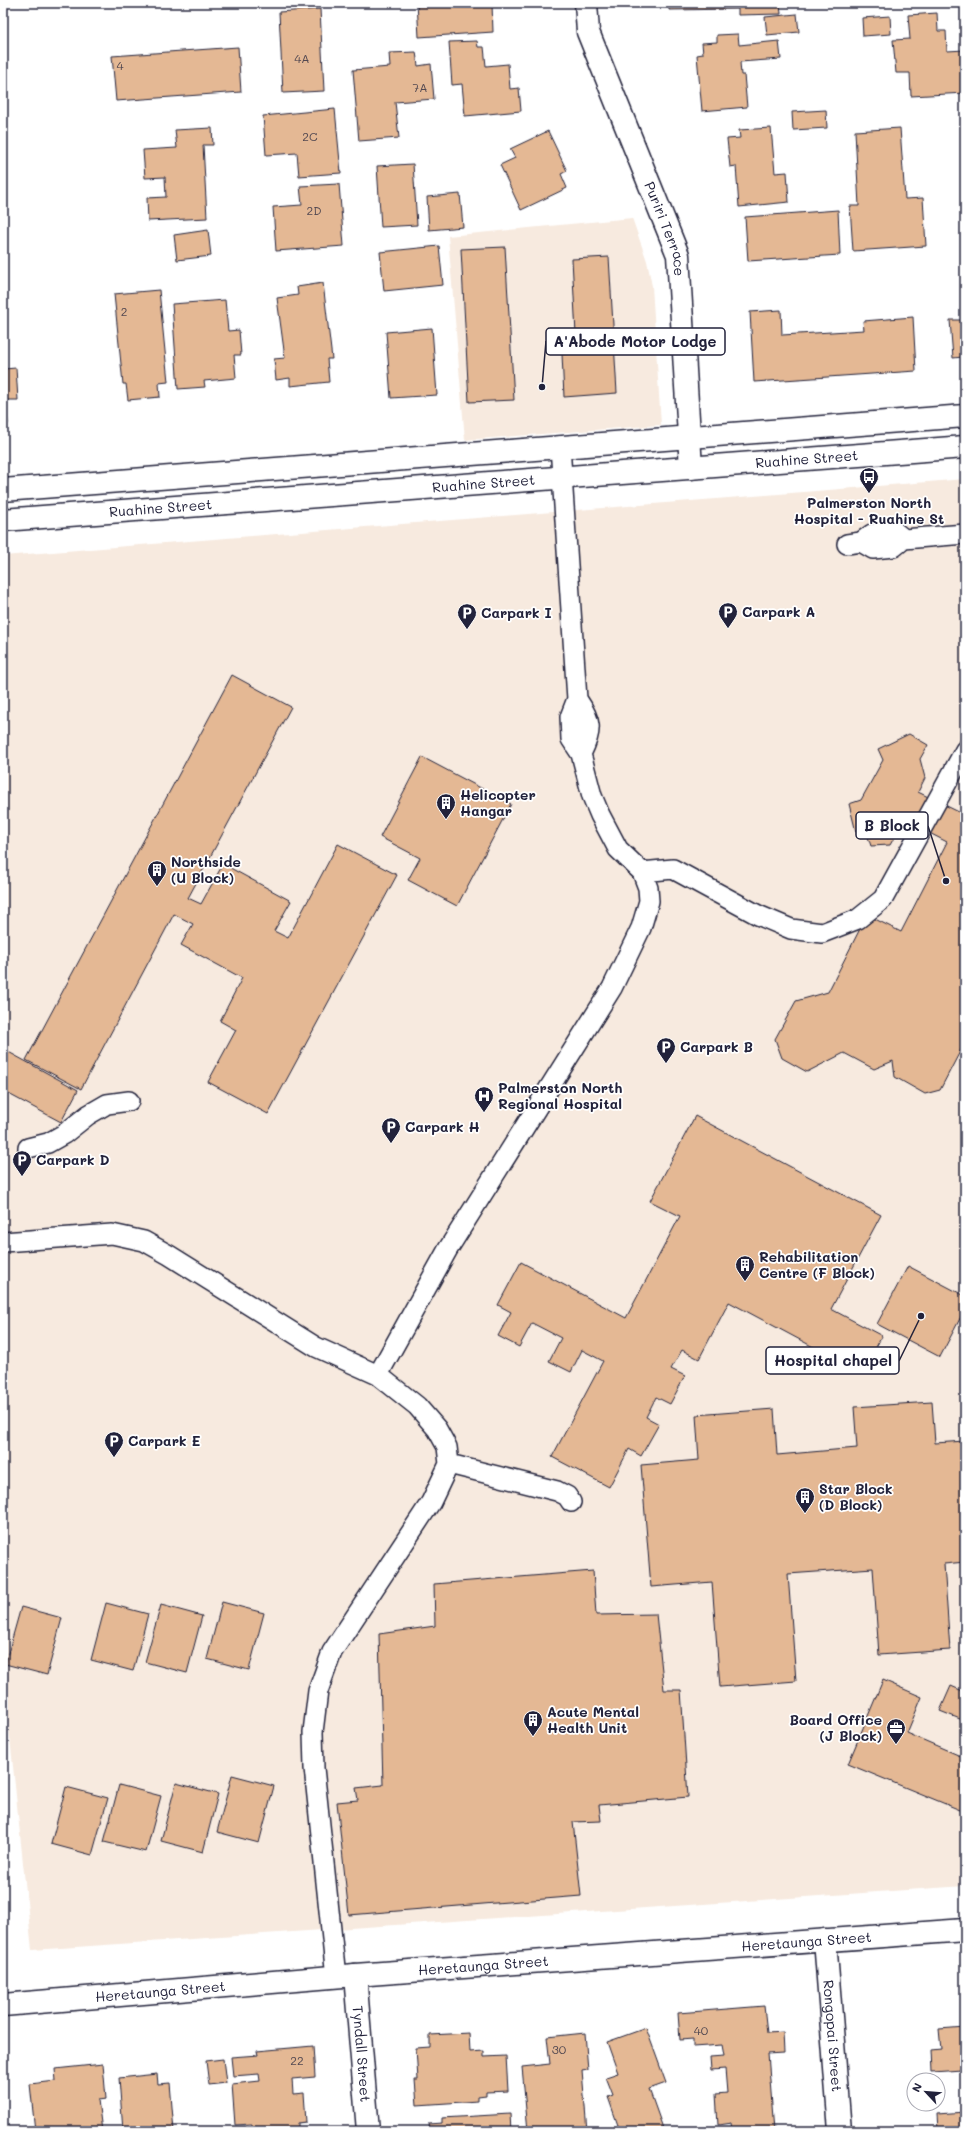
<svg xmlns="http://www.w3.org/2000/svg" width="968" height="2134" viewBox="0 0 968 2134" font-family="Mali,sans-serif">
	<style>
		.built { fill: #f7eadf }
		.building { fill: #e4b894; stroke: #22223b }
		.lines { fill: none; stroke-linecap: round; stroke-linejoin: round }
		.lane-casing { stroke: #22223b; stroke-width: 22 }
		.street-casing { stroke: #22223b; stroke-width: 25 }
		.secondary-casing { stroke: #22223b; stroke-width: 25 }
		.lane { stroke: #fff; stroke-width: 19 }
		.street { stroke: #fff; stroke-width: 22 }
		.secondary { stroke: #fff; stroke-width: 22 }
		.labels { text-anchor: middle; stroke-width: 3.5; stroke-linejoin: round; paint-order: stroke }
		.number-label { font-size: 12px; fill: #524851 }
		.street-label { font-size: 14px; fill: #22223b; stroke: #fff }
		.poi-label { font-size: 14px; font-weight: bold; fill: #22223b; stroke: #fff; text-anchor: start }
		.leader { fill: none; stroke: #22223b; stroke-width: 1.5 }
		.callout-dot { fill: #22223b; stroke: #fff; stroke-width: 1.5 }
		.callout { fill: #fff; stroke: #22223b; stroke-width: 1.5 }
		.callout-label { font-size: 15px; text-anchor: middle; font-weight: bold; fill: #22223b }
	</style>
	<rect width="100%" height="100%" fill="#fff"/>
	<filter id="ink" filterUnits="userSpaceOnUse"><feTurbulence type="fractalNoise" baseFrequency=".025" numOctaves="2"/><feDisplacementMap in="SourceGraphic" scale="8" xChannelSelector="R" yChannelSelector="G"/><feConvolveMatrix kernelMatrix="1 2 1 2 8 2 1 2 1" color-interpolation-filters="sRGB"/></filter>
	<g filter="url(#ink)">
		<path class="built" d="M 632,218 L 647,261 L 652,286 L 661,425 L 465,440 L 448,236 Z
			M 965,479 L 965,1886 L 32,1950 L 3,1670 L 3,556 Z"/>
		<path class="building" d="M 417,3 L 501,3 L 492,4 L 493,32 L 419,37 Z
			M 669,3 L 780,3 L 781,14 L 738,15 L 738,9 L 669,10 Z
			M 320,9 L 324,91 L 283,93 L 279,12 Z
			M 937,13 L 938,31 L 946,31 L 947,51 L 965,50 L 965,93 L 911,96 L 910,73 L 896,73 L 893,40 L 910,39 L 908,15 Z
			M 797,14 L 799,32 L 767,35 L 765,17 Z
			M 890,16 L 891,34 L 863,36 L 862,18 Z
			M 738,34 L 739,45 L 779,41 L 781,59 L 740,62 L 741,75 L 744,75 L 747,107 L 702,111 L 697,55 L 703,54 L 702,43 L 717,42 L 717,35 Z
			M 477,41 L 478,47 L 484,47 L 486,66 L 508,64 L 510,89 L 519,88 L 521,111 L 465,116 L 462,84 L 452,85 L 449,42 Z
			M 238,47 L 241,92 L 116,101 L 112,56 Z
			M 416,52 L 418,66 L 431,64 L 434,99 L 395,102 L 399,138 L 359,141 L 353,70 L 390,67 L 389,53 Z
			M 335,109 L 341,173 L 299,176 L 297,153 L 266,155 L 263,116 Z
			M 826,110 L 827,128 L 793,130 L 792,112 Z
			M 212,128 L 213,145 L 203,145 L 207,218 L 148,221 L 147,198 L 166,197 L 165,177 L 145,178 L 143,150 L 177,148 L 175,130 Z
			M 771,128 L 775,173 L 787,172 L 789,202 L 739,207 L 736,166 L 730,167 L 727,139 L 740,138 L 739,130 Z
			M 900,128 L 905,199 L 923,198 L 926,246 L 853,251 L 850,206 L 859,206 L 855,131 Z
			M 548,131 L 567,171 L 561,174 L 567,188 L 521,210 L 500,165 L 515,158 L 510,149 Z
			M 413,164 L 417,225 L 381,227 L 377,166 Z
			M 339,184 L 344,246 L 276,251 L 273,207 L 302,205 L 300,186 Z
			M 460,194 L 463,227 L 429,230 L 427,197 Z
			M 838,210 L 840,255 L 748,261 L 745,217 Z
			M 208,230 L 211,256 L 177,260 L 174,235 Z
			M 439,246 L 443,285 L 384,291 L 380,252 Z
			M 505,247 L 514,400 L 469,402 L 461,249 Z
			M 609,257 L 617,393 L 564,397 L 562,354 L 577,353 L 572,259 Z
			M 323,283 L 332,359 L 327,359 L 329,382 L 290,386 L 290,378 L 276,380 L 274,359 L 285,358 L 277,298 L 298,295 L 297,287 Z
			M 159,290 L 168,382 L 159,383 L 160,397 L 128,400 L 126,384 L 123,384 L 114,294 Z
			M 225,300 L 228,331 L 239,330 L 241,355 L 234,355 L 236,378 L 204,381 L 205,387 L 178,389 L 172,304 Z
			M 781,310 L 782,335 L 864,330 L 863,321 L 913,317 L 916,371 L 754,382 L 750,312 Z
			M 950,320 L 965,320 L 965,380 L 963,357 L 953,358 Z
			M 432,328 L 437,395 L 391,398 L 386,332 Z
			M 3,365 L 4,369 L 16,368 L 18,400 L 6,400 L 8,424 L 3,424 Z
			M 232,675 L 291,707 L 188,898 L 201,904 L 223,864 L 291,901 L 274,931 L 288,938 L 338,844 L 397,875 L 268,1114 L 208,1082 L 236,1030 L 220,1021 L 242,978 L 181,945 L 193,924 L 174,914 L 81,1089 L 26,1060 Z
			M 909,734 L 928,745 L 920,759 L 925,778 L 918,792 L 963,814 L 965,810 L 965,1042 L 940,1090 L 925,1094 L 895,1077 L 893,1061 L 874,1069 L 844,1053 L 807,1072 L 782,1058 L 775,1039 L 796,1001 L 828,992 L 867,915 L 901,932 L 947,842 L 904,820 L 890,845 L 871,846 L 868,837 L 856,832 L 849,804 L 861,800 L 883,760 L 878,749 Z
			M 422,757 L 511,804 L 457,906 L 408,880 L 420,858 L 380,837 Z
			M 3,1049 L 78,1090 L 61,1122 L 3,1091 Z
			M 695,1116 L 881,1215 L 831,1309 L 882,1336 L 862,1373 L 729,1302 L 699,1359 L 682,1350 L 671,1369 L 685,1376 L 670,1404 L 656,1397 L 646,1417 L 659,1424 L 641,1456 L 629,1449 L 609,1487 L 552,1457 L 603,1361 L 582,1350 L 571,1372 L 549,1361 L 561,1338 L 532,1323 L 519,1347 L 498,1336 L 511,1312 L 498,1305 L 521,1262 L 626,1318 L 680,1216 L 650,1201 Z
			M 908,1266 L 965,1296 L 965,1309 L 940,1357 L 877,1324 Z
			M 932,1402 L 935,1443 L 965,1441 L 965,1562 L 944,1564 L 950,1650 L 879,1655 L 873,1568 L 788,1574 L 796,1681 L 720,1687 L 712,1582 L 651,1587 L 641,1465 L 699,1460 L 696,1415 L 774,1409 L 777,1455 L 857,1448 L 854,1407 Z
			M 593,1571 L 596,1615 L 656,1614 L 664,1690 L 681,1690 L 688,1797 L 599,1805 L 601,1821 L 573,1822 L 581,1896 L 349,1915 L 337,1802 L 358,1800 L 356,1788 L 383,1785 L 379,1634 L 435,1626 L 434,1584 Z
			M 222,1602 L 264,1613 L 249,1670 L 207,1659 Z
			M 106,1603 L 148,1614 L 133,1671 L 91,1660 Z
			M 161,1605 L 202,1616 L 187,1673 L 145,1662 Z
			M 21,1607 L 62,1618 L 47,1675 L 5,1664 Z
			M 883,1680 L 922,1697 L 907,1733 L 965,1758 L 965,1812 L 848,1764 Z
			M 951,1686 L 965,1692 L 965,1721 L 940,1711 Z
			M 232,1775 L 274,1786 L 259,1843 L 217,1832 Z
			M 176,1783 L 218,1794 L 203,1852 L 161,1841 Z
			M 119,1785 L 161,1796 L 146,1852 L 104,1842 Z
			M 66,1787 L 108,1798 L 92,1855 L 51,1844 Z
			M 764,2006 L 767,2033 L 783,2032 L 784,2053 L 768,2054 L 774,2131 L 732,2131 L 731,2123 L 718,2125 L 716,2094 L 727,2093 L 725,2069 L 711,2070 L 710,2057 L 724,2056 L 722,2045 L 693,2047 L 693,2039 L 680,2040 L 678,2013 Z
			M 965,2027 L 965,2076 L 963,2077 L 962,2070 L 932,2072 L 931,2051 L 941,2050 L 939,2029 Z
			M 646,2028 L 666,2083 L 649,2089 L 664,2131 L 620,2131 L 608,2097 L 613,2095 L 606,2077 L 618,2073 L 607,2042 Z
			M 469,2033 L 470,2052 L 484,2051 L 484,2057 L 506,2056 L 508,2091 L 486,2092 L 486,2095 L 478,2096 L 478,2101 L 417,2105 L 415,2080 L 418,2080 L 416,2048 L 430,2047 L 430,2035 Z
			M 585,2033 L 588,2070 L 582,2071 L 587,2131 L 528,2131 L 522,2067 L 550,2064 L 547,2037 Z
			M 313,2046 L 315,2077 L 292,2079 L 293,2094 L 304,2093 L 306,2122 L 298,2123 L 298,2131 L 252,2131 L 252,2124 L 235,2125 L 232,2084 L 260,2081 L 259,2074 L 233,2076 L 231,2057 L 258,2055 L 257,2051 Z
			M 223,2059 L 226,2083 L 209,2085 L 206,2061 Z
			M 103,2064 L 106,2099 L 98,2100 L 102,2131 L 35,2131 L 30,2084 L 56,2081 L 55,2069 Z
			M 157,2074 L 158,2084 L 170,2083 L 174,2131 L 123,2131 L 119,2078 Z
			M 965,2112 L 965,2131 L 938,2131 L 937,2114 Z
			M 510,2114 L 511,2131 L 429,2131 L 428,2124 L 442,2123 L 442,2118 Z"/>
		<g class="lines">
			<defs>
				<path id="lane" d="M 861,542 L 873,549 L 894,547 L 904,539 L 965,534
					M 847,544 L 861,542 L 872,534 L 894,531 L 904,539
					M 577,699 C 592,721 593,730 581,754
					M 642,872 L 673,869 L 758,915 L 791,929 L 822,933 L 858,919 L 883,899 L 965,750
					M 28,1148 L 48,1143 L 64,1134 L 88,1115 L 107,1104 L 129,1101
					M 3,1242 L 112,1234 L 144,1241 L 169,1255 L 316,1347 L 378,1375 L 417,1406 L 437,1429 L 447,1447 L 449,1464 L 557,1491 L 567,1496 L 571,1502
					M 378,1375 L 448,1249 L 612,988 L 641,928 L 649,901 L 648,888 L 642,872 L 618,849 L 600,815 L 592,796 L 581,754 L 571,739 L 570,717 L 577,699 L 560,446
					M 336,1977 L 314,1768 L 313,1732 L 318,1691 L 332,1652 L 431,1502 L 449,1464"/>
				<g id="street">
					<path id="s1" d="M 586,3 L 588,32 L 678,255 L 691,468"/>
					<path id="s2" d="M 825,1940 L 840,2131"/>
					<path id="s3" d="M 355,1975 L 368,2131"/>
					<path id="s4" d="M 3,2005 L 355,1975 L 965,1930"/>
				</g>
				<g id="secondary">
					<path d="M 3,490 L 965,416"/>
					<path id="s5" d="M 3,520 L 965,447"/>
				</g>
			</defs>
			<use href="#lane" class="lane-casing"/>
			<use href="#street" class="street-casing"/>
			<use href="#secondary" class="secondary-casing"/>
			<use href="#lane" class="lane"/>
			<use href="#street" class="street"/>
			<use href="#secondary" class="secondary"/>
		</g>
	</g>
	<defs>
		<symbol id="bus-pin" viewBox="-11 -11 22 30"><path d="M0 17L-7.5 6A9.5 9.5 0 1 1 7.5 6Z" fill="#22223b" stroke="#fff"/><path d="M-5-6H5V4H4V6H2V4H-2V6H-4V4H-5ZM-3.5-4V0h7V-4ZM-3.5 1.2v1.5H-2V1.2ZM2 1.2v1.5H3.5V1.2Z" fill="#fff"/></symbol>
		<symbol id="parking-pin" viewBox="-11 -11 22 30"><path d="M0 17L-7.5 6A9.5 9.5 0 1 1 7.5 6Z" fill="#22223b" stroke="#fff"/><path d="M-3.5-5.5H1a3.5 3.5 0 0 1 0 7H-1V5.5H-3.5ZM-1-3.4V-.6H.8a1.4 1.4 0 0 0 0-2.8Z" fill="#fff"/></symbol>
		<symbol id="building-pin" viewBox="-11 -11 22 30"><path d="M0 17L-7.5 6A9.5 9.5 0 1 1 7.5 6Z" fill="#22223b" stroke="#fff"/><path d="M-4-6H4V6H1V3H-1V6H-4ZM-2.5-4.3h1.7v1.8h-1.7ZM.8-4.3h1.7v1.8H.8ZM-2.5-1h1.7V.8h-1.7ZM.8-1h1.7V.8H.8Z" fill="#fff"/></symbol>
		<symbol id="hospital-pin" viewBox="-11 -11 22 30"><path d="M0 17L-7.5 6A9.5 9.5 0 1 1 7.5 6Z" fill="#22223b" stroke="#fff"/><path d="M-5-5h3v3.5h4V-5h3V5h-3V1.5h-4V5h-3Z" fill="#fff"/></symbol>
		<symbol id="office-pin" viewBox="-11 -11 22 30"><path d="M0 17L-7.5 6A9.5 9.5 0 1 1 7.5 6Z" fill="#22223b" stroke="#fff"/><path d="M-6-3h4V-5.5h4V-3h4V5H-6ZM-1-4.5V-3h2v-1.5ZM-6 0V1H6V0Z" fill="#fff"/></symbol>
	</defs>
	<g fill-rule="evenodd">
		<use href="#bus-pin" x="858" y="466" width="22" height="30"/>
		<use href="#parking-pin" x="717" y="601" width="22" height="30"/>
		<use href="#parking-pin" x="456" y="602" width="22" height="30"/>
		<use href="#building-pin" x="435" y="792" width="22" height="30"/>
		<use href="#building-pin" x="146" y="859" width="22" height="30"/>
		<use href="#parking-pin" x="655" y="1036" width="22" height="30"/>
		<use href="#hospital-pin" x="473" y="1085" width="22" height="30"/>
		<use href="#parking-pin" x="380" y="1116" width="22" height="30"/>
		<use href="#parking-pin" x="11" y="1149" width="22" height="30"/>
		<use href="#building-pin" x="734" y="1254" width="22" height="30"/>
		<use href="#parking-pin" x="103" y="1430" width="22" height="30"/>
		<use href="#building-pin" x="794" y="1486" width="22" height="30"/>
		<use href="#building-pin" x="522" y="1709" width="22" height="30"/>
		<use href="#office-pin" x="885" y="1717" width="22" height="30"/>
	</g>
	<g class="labels">
		<g class="number-label">
			<text x="302" y="63">4A</text>
			<text x="120" y="70">4</text>
			<text x="420" y="92">7A</text>
			<text x="310" y="141">2C</text>
			<text x="314" y="215">2D</text>
			<text x="124" y="316">2</text>
			<text x="701" y="2035">40</text>
			<text x="559" y="2054">30</text>
			<text x="297" y="2065">22</text>
		</g>
		<g class="street-label">
			<text dy="5" stroke="none"><textPath href="#s1" startOffset="241">Puriri Terrace</textPath></text>
			<text dy="5" stroke="none"><textPath href="#s5" startOffset="806">Ruahine Street</textPath></text>
			<text dy="5" stroke="none"><textPath href="#s5" startOffset="482">Ruahine Street</textPath></text>
			<text dy="5" stroke="none"><textPath href="#s5" startOffset="158">Ruahine Street</textPath></text>
			<text dy="5" stroke="none"><textPath href="#s4" startOffset="806">Heretaunga Street</textPath></text>
			<text dy="5" stroke="none"><textPath href="#s4" startOffset="482">Heretaunga Street</textPath></text>
			<text dy="5" stroke="none"><textPath href="#s4" startOffset="158">Heretaunga Street</textPath></text>
			<text dy="5" stroke="none"><textPath href="#s2" startOffset="96">Rongopai Street</textPath></text>
			<text dy="5" stroke="none"><textPath href="#s3" startOffset="79">Tyndall Street</textPath></text>
		</g>
		<g class="poi-label">
			<text x="869" y="508" text-anchor="middle">Palmerston North<tspan x="869" dy="16">Hospital - Ruahine St</tspan></text>
			<text x="742" y="617">Carpark A</text>
			<text x="481" y="618">Carpark I</text>
			<text x="460" y="800">Helicopter<tspan x="460" dy="16">Hangar</tspan></text>
			<text x="171" y="867">Northside<tspan x="171" dy="16">(U Block)</tspan></text>
			<text x="680" y="1052">Carpark B</text>
			<text x="498" y="1093">Palmerston North<tspan x="498" dy="16">Regional Hospital</tspan></text>
			<text x="405" y="1132">Carpark H</text>
			<text x="36" y="1165">Carpark D</text>
			<text x="759" y="1262">Rehabilitation<tspan x="759" dy="16">Centre (F Block)</tspan></text>
			<text x="128" y="1446">Carpark E</text>
			<text x="819" y="1494">Star Block<tspan x="819" dy="16">(D Block)</tspan></text>
			<text x="547" y="1717">Acute Mental<tspan x="547" dy="16">Health Unit</tspan></text>
			<text x="882" y="1725" text-anchor="end">Board Office<tspan x="882" dy="16">(J Block)</tspan></text>
		</g>
	</g>
	<path class="leader" d="M542 387L546 341M946 881L928 826M921 1316L899 1361"/>
	<g class="callout-dot">
		<circle cx="542" cy="387" r="4"/>
		<circle cx="946" cy="881" r="4"/>
		<circle cx="921" cy="1316" r="4"/>
	</g>
	<g class="callout">
		<rect x="546" y="328" width="179" height="27" rx="4"/>
		<rect x="856" y="812" width="72" height="27" rx="4"/>
		<rect x="766" y="1347" width="133" height="27" rx="4"/>
	</g>
	<g class="callout-label">
		<text x="635" y="347">A'Abode Motor Lodge</text>
		<text x="892" y="831">B Block</text>
		<text x="833" y="1366">Hospital chapel</text>
	</g>
	<rect width="968" height="2134" fill="none" stroke="#fff" stroke-width="16"/>
	<rect x="8" y="8" width="952" height="2118" fill="none" stroke="#22223b" stroke-width="1.5" filter="url(#ink)"/>
	<g transform="translate(926 2092) rotate(296)"><circle r="19" fill="#ffffff" stroke="#a7a7b1"/>
	<path d="M0-3L7 15L0 10L-7 15Z" fill="#22223b"/>
	<text y="-6" font-size="11" font-weight="bold" text-anchor="middle" fill="#22223b">N</text>
	</g>
</svg>
